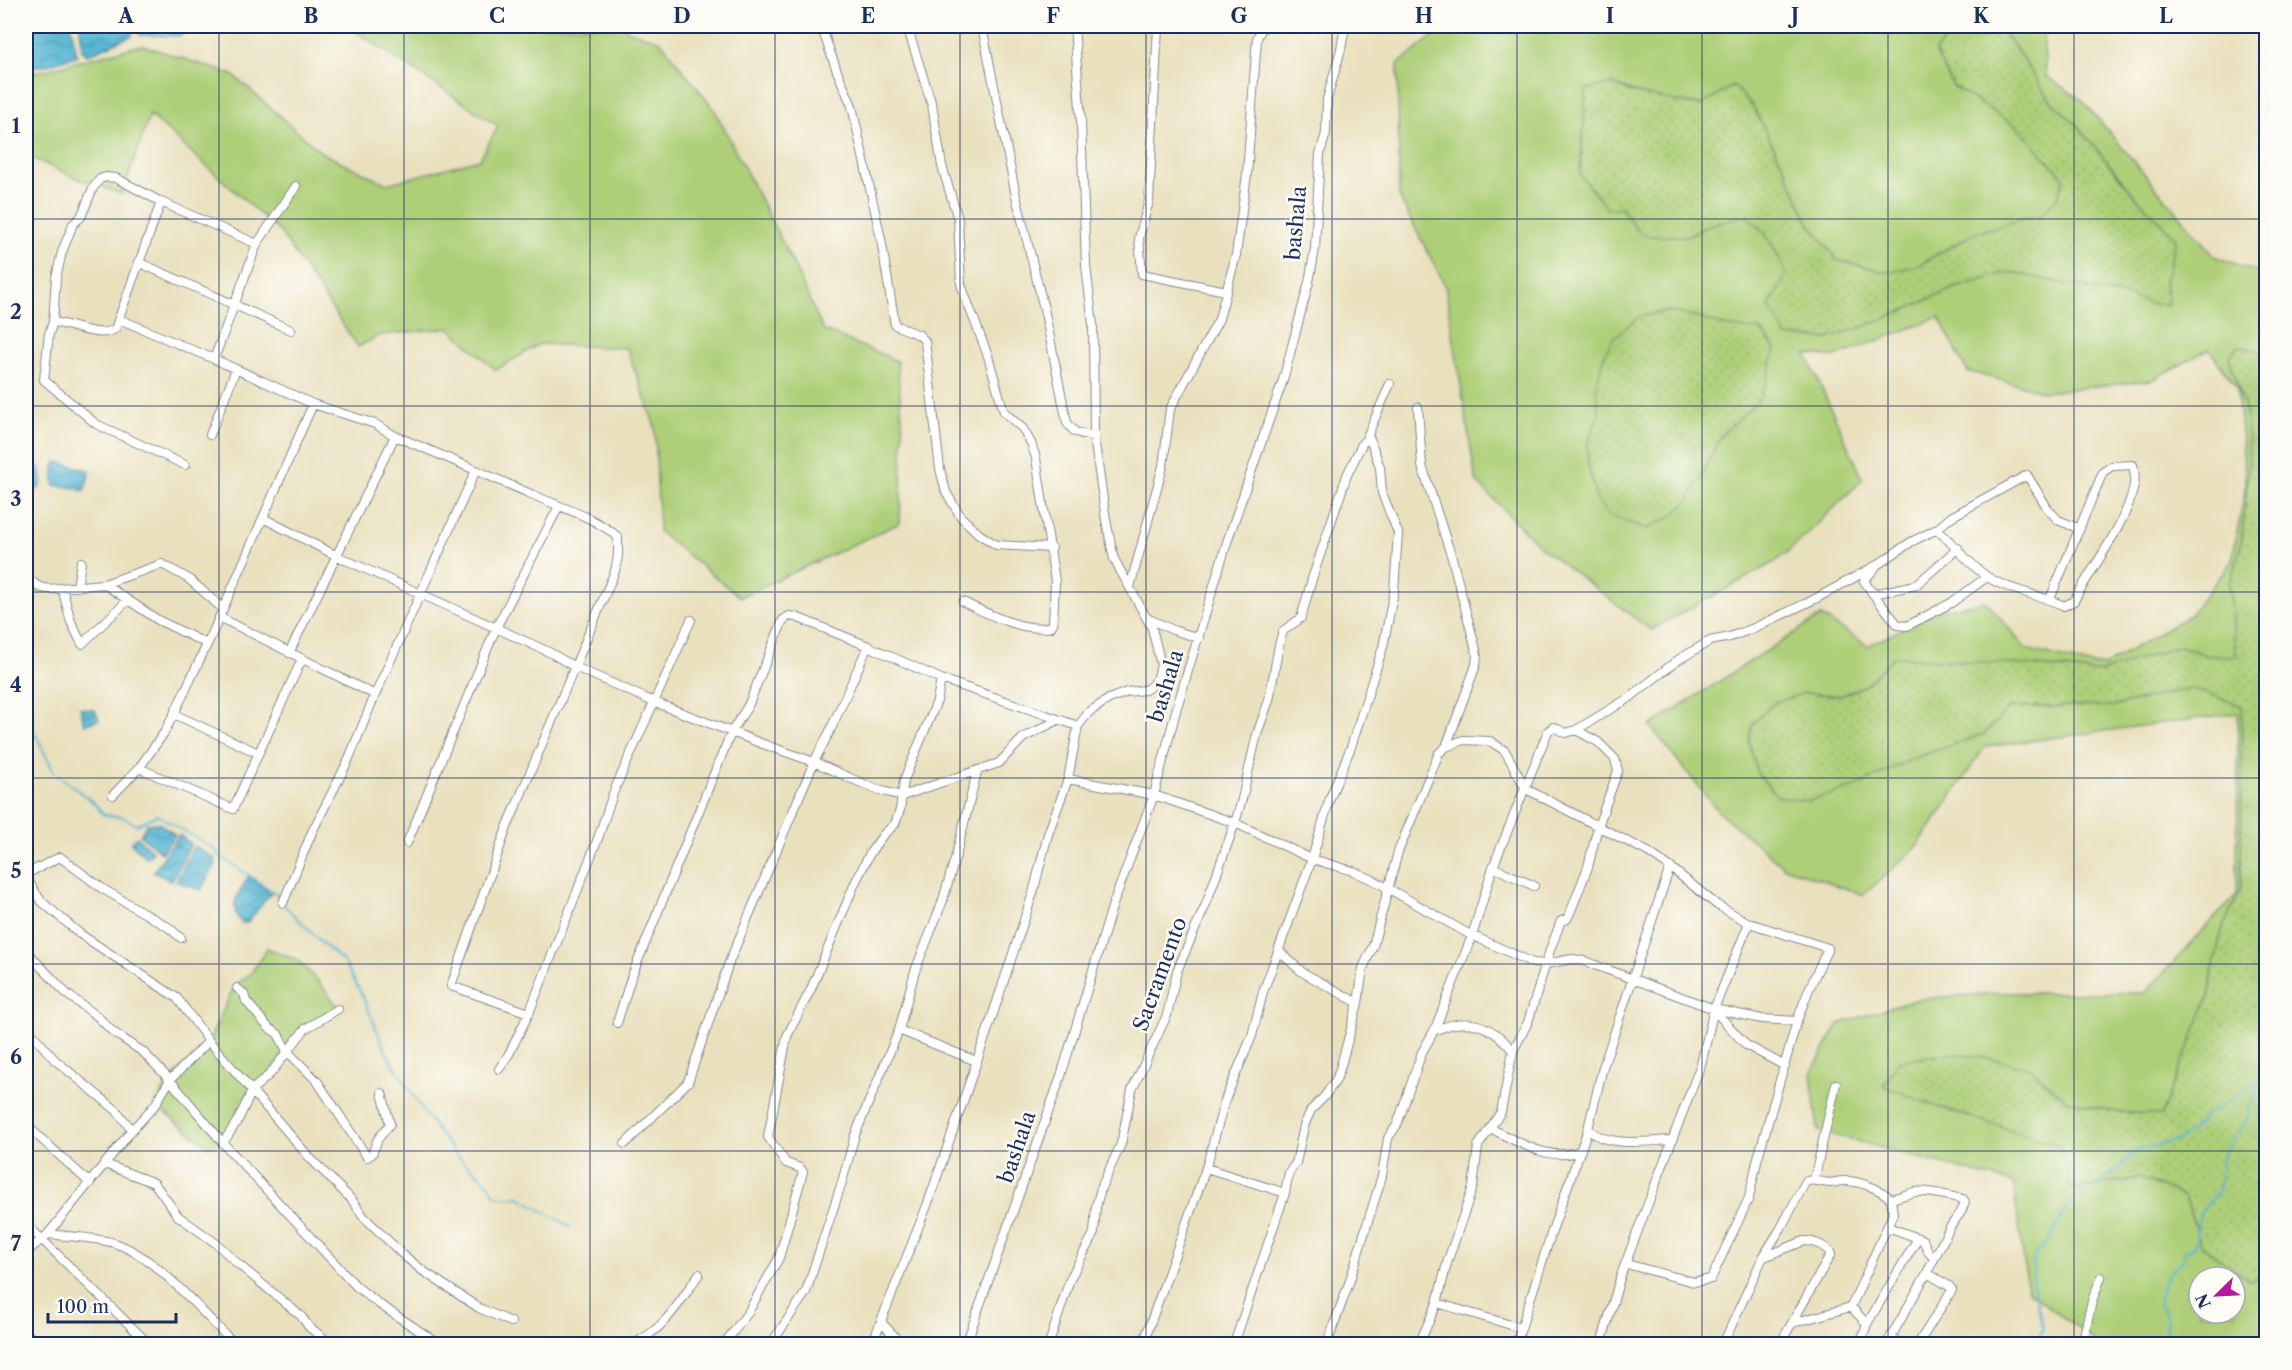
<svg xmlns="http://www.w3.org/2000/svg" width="2292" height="1370" viewBox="0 0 2292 1370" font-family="'Libre Caslon Text',serif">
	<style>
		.grass { fill: #aecf78; stroke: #647f6b; stroke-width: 1.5; fill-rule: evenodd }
		.park { fill: url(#park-dots); stroke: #647f6b; stroke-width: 1.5 }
		.water { fill: url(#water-waves); stroke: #377298; stroke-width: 1.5 }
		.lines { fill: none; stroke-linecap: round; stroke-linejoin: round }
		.stream { stroke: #53b5d2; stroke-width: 2 }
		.street-casing { stroke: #82888e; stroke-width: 10 }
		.street { stroke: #fff; stroke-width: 8 }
		.grid { fill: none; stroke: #1b2f5e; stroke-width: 1.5; stroke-opacity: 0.55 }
		.labels { text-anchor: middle; stroke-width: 5; stroke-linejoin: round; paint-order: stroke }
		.street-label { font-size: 21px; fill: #1b2f5e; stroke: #fdfcf7 }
		.neatline { fill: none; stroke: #1b2f5e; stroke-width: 2 }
		.grid-label { font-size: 20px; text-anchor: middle; font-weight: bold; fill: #1b2f5e }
	</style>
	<defs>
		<pattern id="park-dots" width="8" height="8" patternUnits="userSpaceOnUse" patternTransform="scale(1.5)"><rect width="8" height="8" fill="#aecf78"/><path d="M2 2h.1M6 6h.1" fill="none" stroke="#95b26a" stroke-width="1.8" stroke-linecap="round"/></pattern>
		<pattern id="water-waves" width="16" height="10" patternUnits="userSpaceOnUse" patternTransform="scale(1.5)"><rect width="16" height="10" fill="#53b5d2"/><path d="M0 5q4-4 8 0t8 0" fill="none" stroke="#4494ae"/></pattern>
	</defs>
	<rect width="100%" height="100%" fill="#fdfcf7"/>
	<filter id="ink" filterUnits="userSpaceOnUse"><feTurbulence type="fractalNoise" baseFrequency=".0167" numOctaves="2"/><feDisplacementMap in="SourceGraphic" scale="12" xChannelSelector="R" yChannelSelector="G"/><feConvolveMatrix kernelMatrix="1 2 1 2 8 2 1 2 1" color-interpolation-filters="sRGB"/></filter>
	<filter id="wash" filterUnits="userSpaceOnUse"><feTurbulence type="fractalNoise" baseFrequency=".008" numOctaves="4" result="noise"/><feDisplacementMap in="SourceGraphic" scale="24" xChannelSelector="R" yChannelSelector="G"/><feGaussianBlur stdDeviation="1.35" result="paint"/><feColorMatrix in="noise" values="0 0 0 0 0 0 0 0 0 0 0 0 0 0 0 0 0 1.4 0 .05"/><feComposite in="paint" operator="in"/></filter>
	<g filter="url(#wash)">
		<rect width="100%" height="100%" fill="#e9e0bd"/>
		<path class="grass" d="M 348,26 L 625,26 L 627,30 L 660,41 L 714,109 L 794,265 L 823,330 L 897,361 L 903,431 L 900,523 L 740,597 L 659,532 L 655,427 L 627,348 L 539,344 L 496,370 L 449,328 L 381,335 L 358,347 L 280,232 L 150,115 L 122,194 L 71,176 L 26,155 L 26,75 L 142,45 L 233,75 L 322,153 L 387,184 L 480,159 L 498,126 Z
			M 1446,26 L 1957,26 L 1935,51 L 1953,86 L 2018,127 L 2064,178 L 2058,196 L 2041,216 L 2018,219 L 2001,226 L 1977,232 L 1917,266 L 1886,272 L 1837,260 L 1809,223 L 1783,165 L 1752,105 C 1704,106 1655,104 1611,83 L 1586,90 L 1584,134 L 1621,207 L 1637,230 L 1686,236 L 1715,223 L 1746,216 C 1768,231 1776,251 1787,275 L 1769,306 L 1884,319 L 1954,288 L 2008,272 L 2132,297 L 2153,304 L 2167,304 L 2165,283 L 2176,239 L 2131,191 L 2076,124 L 2050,100 L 2014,46 L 1997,26 L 2037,26 L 2043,34 L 2046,76 L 2082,100 L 2214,256 L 2266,275 L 2266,367 L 2260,352 L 2238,346 L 2229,357 L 2247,416 L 2249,463 L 2242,539 L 2236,565 L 2229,583 L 2236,656 L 2209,656 L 2179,646 L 2100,673 L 2025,665 L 1893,657 L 1866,685 L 1841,696 L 1804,693 L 1855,787 L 1914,758 L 1984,734 L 2010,707 L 2114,706 L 2191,688 L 2243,706 L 2241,889 L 2223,927 L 2212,972 L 2210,993 L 2161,1116 L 2117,1112 L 2066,1100 L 2030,1068 L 1932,1105 L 2062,1146 L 2072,1189 L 2140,1178 L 2185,1197 L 2201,1245 L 2249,1280 L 2266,1275 L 2266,1344 L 2099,1344 L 2028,1291 L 2013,1183 L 1818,1131 L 1811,1073 L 1839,1024 L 1918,999 L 1999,993 L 2145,993 L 2237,894 L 2238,713 L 1985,747 L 1918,845 L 1864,895 L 1784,867 L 1718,811 L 1650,726 L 1821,616 L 1868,646 L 1938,611 L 1986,601 L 2026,649 L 2086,664 L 2104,666 L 2190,615 L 2232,561 L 2246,484 L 2237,388 L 2209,349 L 2153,380 L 2045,392 L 1967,371 L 1939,317 L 1835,357 L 1806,354 L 1863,479 L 1798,543 L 1775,562 L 1651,630 L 1539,546 L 1476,481 L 1445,285 L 1399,197 L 1398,64 ZM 2199,1277 L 2235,1277 L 2235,1313 L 2199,1313 Z
			M 267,948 L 297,960 L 319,982 L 338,1007 L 298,1034 L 222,1141 L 209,1147 L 155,1105 L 170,1080 L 209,1041 L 234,987 L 252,972 Z"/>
		<path class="park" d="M 1957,26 L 1997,26 L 2014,46 L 2050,100 L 2076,124 L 2131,191 L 2176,239 L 2165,283 L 2168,304 L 2153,304 L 2132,297 L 2008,272 L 1954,288 L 1884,319 L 1828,339 L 1786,336 L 1769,306 L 1787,274 C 1776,251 1768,231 1746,216 L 1715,223 L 1686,236 L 1647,236 L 1637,230 L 1621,207 L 1607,209 L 1580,175 L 1586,90 L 1611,83 L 1630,92 L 1701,106 L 1733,85 L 1752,105 L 1783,165 L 1809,223 L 1837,260 L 1886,272 L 1917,266 L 1977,232 L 2001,226 L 2018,219 L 2041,216 L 2058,196 L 2064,178 L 2018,127 L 1953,86 L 1935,51 Z
			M 1666,311 L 1689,315 L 1729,327 L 1761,330 L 1775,349 L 1766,384 L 1759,400 L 1722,435 L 1687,503 L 1667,519 L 1647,529 L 1610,516 L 1596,499 L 1588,463 L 1588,443 L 1599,412 L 1596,388 L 1603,358 L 1613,338 L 1639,317 Z
			M 2238,346 L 2260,352 L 2266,368 L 2266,1275 L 2249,1280 L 2201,1245 L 2185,1197 L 2140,1178 L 2071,1189 L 2062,1146 L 1932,1105 L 1883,1086 L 1899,1061 L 1945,1054 L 1984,1057 L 2030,1068 L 2066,1100 L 2117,1112 L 2161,1115 L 2210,993 L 2212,972 L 2223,927 L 2241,889 L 2242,706 L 2191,688 L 2114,706 L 2010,707 L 1984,734 L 1914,758 L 1855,787 L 1809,801 L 1778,797 L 1757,773 L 1749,741 L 1753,723 L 1774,703 L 1804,693 L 1841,696 L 1866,685 L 1893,657 L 2025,665 L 2100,673 L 2179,646 L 2209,656 L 2236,656 L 2229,583 L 2236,565 L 2242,539 L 2249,463 L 2247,415 L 2229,357 Z"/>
		<path class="water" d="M 26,26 L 71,26 L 77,56 L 43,66 L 26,67 Z
			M 80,26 L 129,26 L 133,35 L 87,55 L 82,50 Z
			M 135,26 L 188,26 L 184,34 L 179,36 L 140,35 Z
			M 57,462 L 90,470 L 85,490 L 82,491 L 76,488 L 54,485 L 54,466 Z
			M 37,466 L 41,470 C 43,488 42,488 26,496 L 26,470 Z
			M 80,708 L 95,710 L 99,719 L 85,725 Z
			M 159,823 L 175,835 L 162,853 L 140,835 L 147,824 Z
			M 179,835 L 191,844 L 172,881 L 153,872 Z
			M 137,837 L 153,852 L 147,858 L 131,843 Z
			M 194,846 L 215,859 L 216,864 L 201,890 L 176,881 Z
			M 248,877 L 271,893 L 247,923 L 242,923 C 226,906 239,895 248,877 Z"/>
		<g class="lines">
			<path class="stream" d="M 26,709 L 31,713 L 34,731 L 54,772 L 93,802 L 104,815 L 123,817 L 137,825 L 157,815 L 213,848 L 221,857 L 277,894 L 282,901
				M 285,906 L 322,943 L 344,962 L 363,997 L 387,1054 L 425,1114 L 455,1154 L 489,1184 L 494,1194 L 501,1198 L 519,1197 L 571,1227
				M 2030,1344 L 2038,1338 L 2043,1329 L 2033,1285 L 2033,1257 L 2050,1239 L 2069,1203 L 2111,1175 L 2137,1150 L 2180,1140 L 2190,1133 L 2206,1115 L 2259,1081
				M 2161,1344 C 2166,1328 2172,1318 2159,1304 C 2163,1284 2165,1272 2182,1262 L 2185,1251 L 2193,1247 L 2197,1238 L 2197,1227 L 2201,1212 L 2217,1193 L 2221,1174 L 2222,1155 L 2246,1121 L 2266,1061"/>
		</g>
	</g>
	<g filter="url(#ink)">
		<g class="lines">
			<defs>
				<path id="street" d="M 821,26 L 837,71 L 852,106 L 881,239 L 895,325 L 919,335 L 925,341 L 940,469 L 946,492 L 961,517 L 979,534 L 996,545 L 1052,548
					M 907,26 L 932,105 L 942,166 L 958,219 L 961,284 L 964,293 L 988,356 L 1004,412 L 1023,429 L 1031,443 L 1036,458 L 1055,581 L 1053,623 L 1051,627 C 1023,632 988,614 963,602
					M 982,26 L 1016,196 L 1045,313 L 1067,423 L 1075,432 L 1094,437
					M 1074,26 L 1081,122 L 1086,266 L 1093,325 L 1094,437 L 1106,520 L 1114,559 L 1152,628 L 1161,665 L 1158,677 L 1150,687 L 1145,690 L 1127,692 L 1109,699 L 1089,712 L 1078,726
					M 1158,26 L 1149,201 L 1139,238 L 1142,274 L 1226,291
					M 138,262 L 291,330
					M 119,319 L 214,359 L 313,404 L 375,424 L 395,436 C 444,456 492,477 540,498 C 568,510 594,517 618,537 L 618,556 L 615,571 L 506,830 L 451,986 L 529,1013
					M 53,322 C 71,324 99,339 115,329 L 161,202
					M 214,359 L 257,244 L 296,186
					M 210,435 L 236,369
					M 1366,439 L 1390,384
					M 185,465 L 96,424 L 44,380 L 49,334 L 53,322 L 56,278 L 62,252 L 73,224 L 81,217 L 93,188 L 100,179 L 106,177 L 116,178 L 161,202 L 257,244
					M 263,518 L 337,556 L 549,652 L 575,667 L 654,702 L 763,744 L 814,762 L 875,789 L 902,796 L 999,763 L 1023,738 L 1058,720
					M 1937,529 C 1952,543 1973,568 1989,578 C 2012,592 2040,594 2064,606 L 2074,601 C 2090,569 2145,501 2133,465 L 2112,466 L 2103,472 L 2050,599
					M 1875,568 L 1864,581 L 1873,594 L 1916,585 L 1958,548
					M 26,577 L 39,587 L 48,589 L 92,585 L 104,584 L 162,564 L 189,579 L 223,609
					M 104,584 L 158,620 L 207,644
					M 77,587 L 81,562
					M 1130,587 L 1163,466 L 1170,409 L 1219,319 L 1236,255 L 1247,174 L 1257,38 L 1263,26
					M 62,588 L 71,622 L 82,644 L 128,600
					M 1873,594 L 1898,625 L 1907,626 L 1951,603 L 1987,577
					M 219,617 L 375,695
					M 1147,618 L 1173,630 L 1199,638
					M 289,653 L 395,436
					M 174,714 L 258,753
					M 1446,747 L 1463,740 L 1490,741 L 1505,751 L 1526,789 L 1648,852 L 1670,867 L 1717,905 L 1749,923 L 1828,948 L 1809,989 L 1797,1021 L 1757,1161 L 1749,1198 L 1711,1279 L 1694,1282 L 1626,1264
					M 139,768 L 233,809 L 302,659
					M 1068,779 L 1154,795 L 1235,823 L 1312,859 L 1353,871 L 1375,881 L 1467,933 L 1533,963 L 1546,964 L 1572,959 L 1584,961 L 1714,1009 L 1762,1019 L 1797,1021
					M 113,795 L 139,768 L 164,733 L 174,714 L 212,634 L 313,404
					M 407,843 L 496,628 L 559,506
					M 1493,867 L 1534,886
					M 26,874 L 60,857 L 103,889 L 168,927 L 181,938
					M 26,878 L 41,901 L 80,934 L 177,998 L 209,1041 L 310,1158 L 352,1200 L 364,1217 L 402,1254 L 423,1271 L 479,1308 L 511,1322
					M 283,903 L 312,832 L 347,763 L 375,695 L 476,470
					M 26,951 L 68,995 L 97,1016 L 113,1032 L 143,1052 L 170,1080 L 223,1143 L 357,1287 L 379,1304 L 439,1344
					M 1279,951 L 1302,972 L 1358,1003
					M 237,988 L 244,994 L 246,1001 L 268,1027 L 278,1034 L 287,1051 L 317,1081 L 367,1157 L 372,1154 L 378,1139 L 390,1124 L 382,1093
					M 1714,1010 L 1746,1045 L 1785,1066
					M 617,1023 L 631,978 L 716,769 L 732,731 L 748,706 L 783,620 L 789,616 L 796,617 L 868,646
					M 26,1027 L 55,1060 L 116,1110 L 132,1130
					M 899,1030 L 976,1061
					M 1434,1031 C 1466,1016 1491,1023 1513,1051
					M 499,1069 L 509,1054 L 529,1013 L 597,841 L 614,791 L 691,620
					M 26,1125 L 90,1183
					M 1490,1128 C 1516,1141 1552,1164 1581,1150
					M 1588,1129 C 1608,1148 1646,1141 1672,1140
					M 223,1143 L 238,1120 L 253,1089 L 270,1074 L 305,1029 L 338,1009
					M 625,1144 L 688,1082 L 730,960 L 814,762 L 830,731 L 868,646 L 941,679 L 1078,726 L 1068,779 L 1048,834 L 1033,893 L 989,1026 L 928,1203 L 872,1344
					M 105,1164 L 154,1183 L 178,1216 L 217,1244 L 238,1264 L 301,1316 L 309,1327 L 331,1344
					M 1206,1168 L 1285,1193
					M 1814,1180 L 1836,1084
					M 26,1224 L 149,1344
					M 1888,1227 L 1923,1240 L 1929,1253 L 1934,1258
					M 48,1234 C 69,1237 98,1237 117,1244 C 160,1259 201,1313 235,1344
					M 26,1253 L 48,1234 L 132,1130 L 155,1105 L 170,1080 L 209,1041
					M 1764,1257 L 1804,1241 C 1814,1241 1826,1246 1831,1254 L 1780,1344
					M 1437,1303 L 1521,1328
					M 1851,1307 L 1867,1324
					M 881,1322 L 902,1344
					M 26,1332 L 38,1344
					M 1890,1338 L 1903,1344
					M 633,1344 C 665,1329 679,1303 699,1274
					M 724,1344 L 747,1314 L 779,1258 L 803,1172 L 800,1168 L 786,1163 L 768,1137 L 787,1036 L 811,989 L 855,883 L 870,853 L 883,835 L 895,824 L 900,810 L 904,780 L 937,701 L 941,679
					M 771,1344 L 806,1292 L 842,1182 L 855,1135 L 899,1030 L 915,971 L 942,903 L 955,859 L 977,772
					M 966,1344 L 1061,1076 L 1113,904 L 1154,795 L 1177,707 L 1228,539 L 1283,380 L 1309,282 L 1315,249 L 1320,154 L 1326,133 L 1327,99 L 1341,49 L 1345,26
					M 1049,1344 L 1070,1279 L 1094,1233 L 1096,1207 L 1101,1188 L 1121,1144 L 1132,1090 L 1167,1015 L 1177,971 L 1206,904 L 1235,823 L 1242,799 L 1257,734 L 1269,700 L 1279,645 L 1283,631 L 1301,618 L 1312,579 L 1347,475 L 1363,442 L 1370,439 L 1380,467 L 1382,493 L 1398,533 L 1394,591 L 1383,647 L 1351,747 L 1330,798 L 1312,859 L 1263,992 L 1252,1036 L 1225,1100 L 1206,1168 L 1143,1344
					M 1234,1344 L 1285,1193 L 1289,1172 L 1296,1163 L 1304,1126 L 1311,1110 L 1324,1097 L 1336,1080 L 1340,1069 L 1358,1003 L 1363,968 L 1373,946 L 1398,852 L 1439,753 L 1446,747 L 1476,665 L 1477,654 L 1452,558 L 1422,466 L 1418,407
					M 1327,1344 L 1349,1283 L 1382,1176 L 1388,1138 L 1397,1125 L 1422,1052 L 1434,1031 L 1472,936 L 1493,867 L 1548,731 L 1553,727 L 1566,733 L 1576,730
					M 1419,1344 L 1437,1303 L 1447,1263 L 1473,1187 L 1478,1146 L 1501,1112 L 1513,1051 L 1528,1022 L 1550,950 L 1561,921 L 1567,919 L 1570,913 L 1588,867 L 1598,826 L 1618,771 L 1615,759 L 1598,742 L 1576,730 L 1629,698 L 1678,660 L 1710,641 L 1730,637 L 1754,628 L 1815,599 L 1877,565 L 1911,542 L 1937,529 L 1951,517 L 2027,475 L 2048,509 L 2058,520 L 2080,529
					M 1516,1344 L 1553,1228 L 1588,1129 L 1603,1067 L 1670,867
					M 1601,1344 L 1621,1275 L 1701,1064 L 1714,1009 L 1749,923
					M 1723,1344 L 1763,1257 L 1781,1228 L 1806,1181 C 1814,1179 1821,1182 1829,1183 C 1834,1183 1838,1181 1843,1181 C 1858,1180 1881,1189 1891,1199 L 1893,1214 L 1851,1307 L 1793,1323
					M 1860,1344 L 1867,1324 L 1918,1238
					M 1887,1344 L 1927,1273 L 1950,1227 L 1961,1212 L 1965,1202 L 1963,1199 C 1947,1196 1931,1190 1915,1192 C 1907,1194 1899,1197 1891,1199
					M 1918,1344 L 1952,1290 L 1949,1286 L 1927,1273
					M 2082,1344 L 2092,1301 L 2101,1277"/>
			</defs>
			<use href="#street" class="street-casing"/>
			<use href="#street" class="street"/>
		</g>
	</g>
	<path class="grid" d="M 219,26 L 219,1344M 404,26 L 404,1344M 590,26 L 590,1344M 775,26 L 775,1344M 960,26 L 960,1344M 1146,26 L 1146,1344M 1332,26 L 1332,1344M 1517,26 L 1517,1344M 1702,26 L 1702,1344M 1888,26 L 1888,1344M 2074,26 L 2074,1344M 26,219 L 2266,219M 26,406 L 2266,406M 26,592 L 2266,592M 26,778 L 2266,778M 26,964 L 2266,964M 26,1151 L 2266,1151"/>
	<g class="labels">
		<g class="street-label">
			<text transform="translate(1296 223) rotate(-85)" y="7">bashala</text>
			<text transform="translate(1166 686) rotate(-73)" y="7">bashala</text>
			<text transform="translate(1160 974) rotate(-70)" y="7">Sacramento</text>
			<text transform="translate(1017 1147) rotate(-71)" y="7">bashala</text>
		</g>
	</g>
	<rect width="2292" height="1370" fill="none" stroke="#fdfcf7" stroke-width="66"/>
	<g transform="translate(2217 1295) rotate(246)"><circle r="28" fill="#fdfcf7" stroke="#a3aaba" stroke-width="1.5"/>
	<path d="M0-4.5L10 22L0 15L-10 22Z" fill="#b5179e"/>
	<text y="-9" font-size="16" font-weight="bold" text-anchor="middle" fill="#1b2f5e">N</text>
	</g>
	<path d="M48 1313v9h128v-9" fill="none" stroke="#1b2f5e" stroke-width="3"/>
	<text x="57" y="1313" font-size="18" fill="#1b2f5e" stroke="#fdfcf7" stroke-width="4.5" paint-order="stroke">100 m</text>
	<rect x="33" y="33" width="2226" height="1304" class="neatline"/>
	<g class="grid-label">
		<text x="126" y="23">A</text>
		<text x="311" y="23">B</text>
		<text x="497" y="23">C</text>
		<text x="682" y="23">D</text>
		<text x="868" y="23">E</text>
		<text x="1053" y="23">F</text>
		<text x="1239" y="23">G</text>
		<text x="1424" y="23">H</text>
		<text x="1610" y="23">I</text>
		<text x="1795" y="23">J</text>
		<text x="1981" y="23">K</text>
		<text x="2166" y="23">L</text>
		<text x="16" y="133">1</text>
		<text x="16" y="319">2</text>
		<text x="16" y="506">3</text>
		<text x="16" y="692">4</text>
		<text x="16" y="878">5</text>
		<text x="16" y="1064">6</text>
		<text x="16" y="1251">7</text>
	</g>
</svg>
